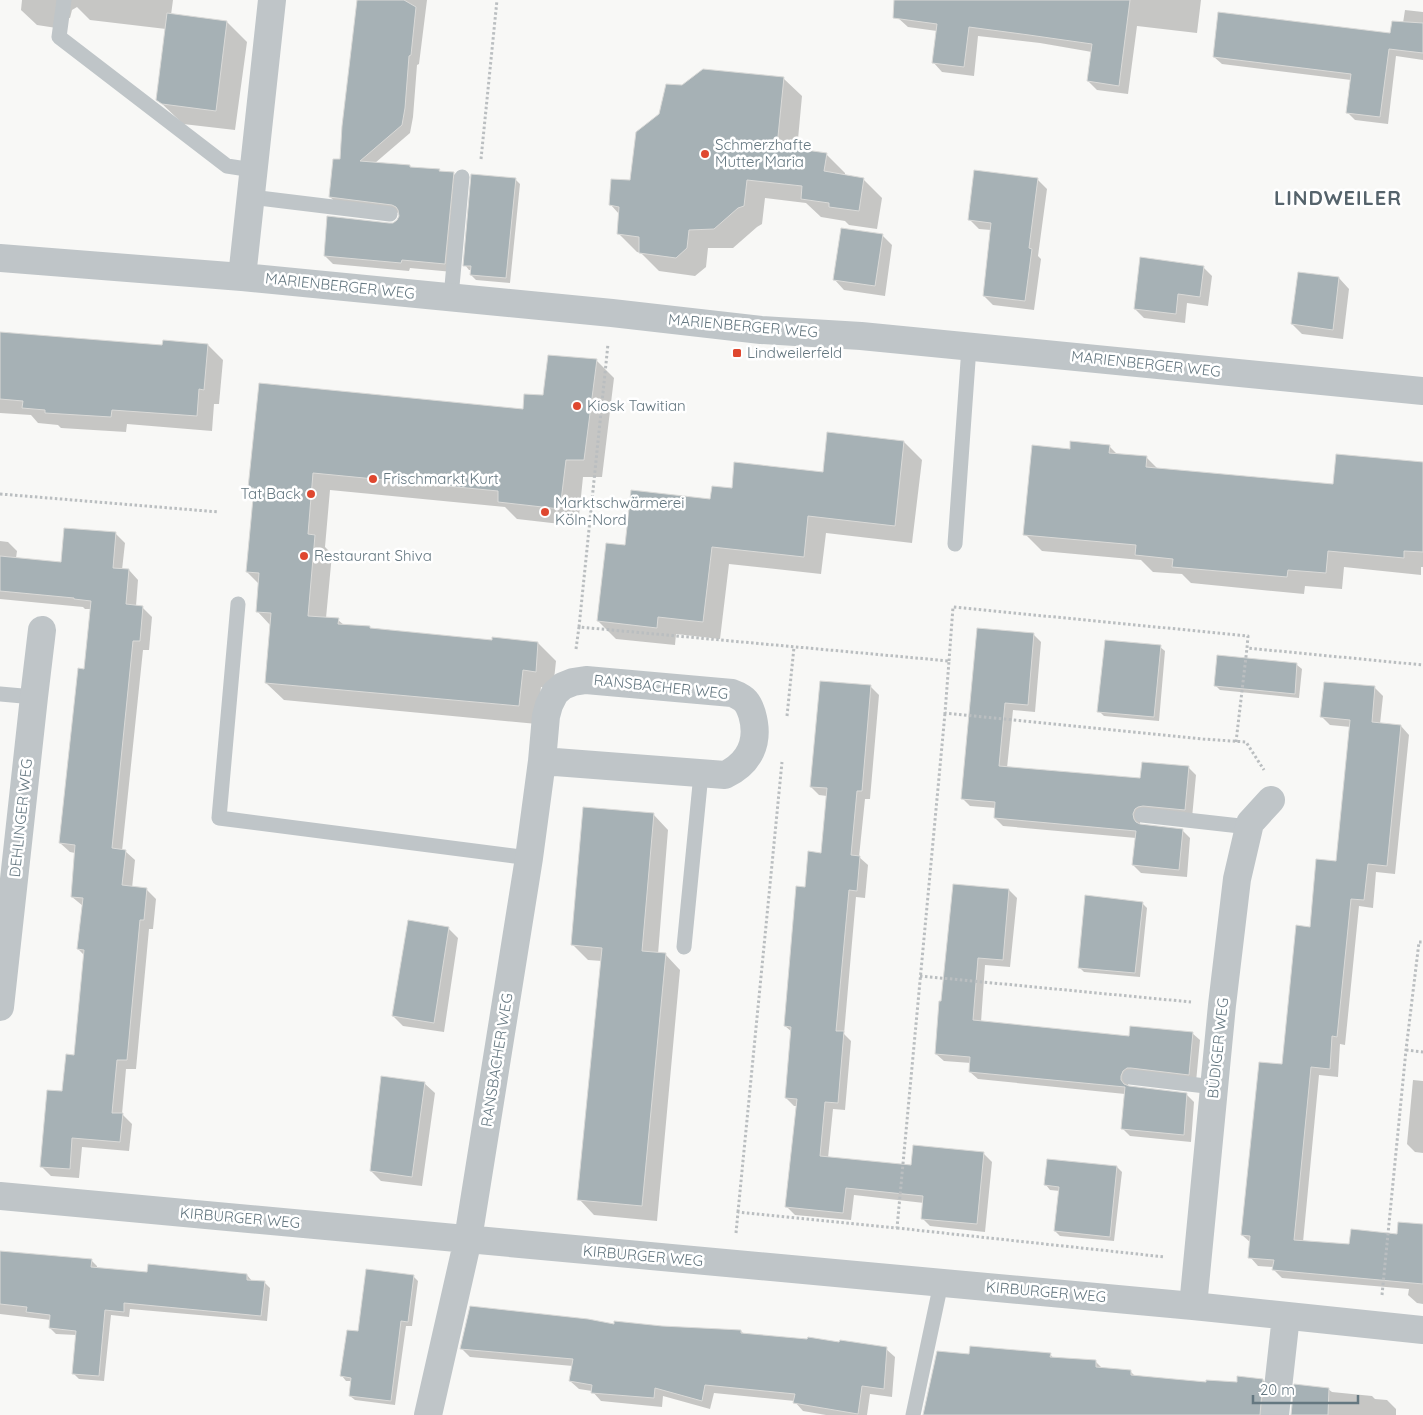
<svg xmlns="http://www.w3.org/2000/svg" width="1423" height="1415" viewBox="0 0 1423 1415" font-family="Quicksand,sans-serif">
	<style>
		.shadow { fill: #0003 }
		.building { fill: #a6b1b5; stroke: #dadad8 }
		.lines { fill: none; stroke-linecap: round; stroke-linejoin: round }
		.path { stroke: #babec0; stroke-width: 3; stroke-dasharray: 2.5 2.5; stroke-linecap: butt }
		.lane { stroke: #bfc5c8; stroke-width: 15 }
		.street { stroke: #bfc5c8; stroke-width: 28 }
		.poi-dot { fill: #df472f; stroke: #fff; stroke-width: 2 }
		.labels { text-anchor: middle; stroke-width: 5; stroke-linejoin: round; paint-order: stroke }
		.poi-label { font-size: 15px; fill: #647780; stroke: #fff; text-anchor: start }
		.street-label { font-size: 15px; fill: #647780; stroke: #fff }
		.district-label { font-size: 20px; font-weight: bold; letter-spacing: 1px; fill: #56646c; stroke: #fff }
	</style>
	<rect width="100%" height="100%" fill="#f8f8f6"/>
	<path class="shadow" d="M 22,0 L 173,0 L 171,15 L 227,22 L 247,42 L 235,130 L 183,124 L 157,99 L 166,29 L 90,20 L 77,7 L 72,10 L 70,18 L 65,17 L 63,29 L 37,25 L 21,10 Z
		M 358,0 L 427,0 L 419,64 L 417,65 L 413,117 L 410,133 L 375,163 L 410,166 L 412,168 L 439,170 L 441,172 L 453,173 L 462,182 L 453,272 L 410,268 L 409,271 L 333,264 L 325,256 L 398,221 L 400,213 L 339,205 L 330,197 L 341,161 Z
		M 900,0 L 1201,0 L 1197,33 L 1137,26 L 1128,94 L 1097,90 L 1088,81 L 1092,52 L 1040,43 L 978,36 L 974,76 L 942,72 L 933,62 L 937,31 L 908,27 L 898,18 Z
		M 1405,10 L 1423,12 L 1423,60 L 1396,56 L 1388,124 L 1355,120 L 1347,112 L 1351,80 L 1222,64 L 1214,57 L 1392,35 L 1403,23 Z
		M 783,78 L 802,96 L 797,150 L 826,154 L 845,173 L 845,176 L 863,179 L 882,198 L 877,229 L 849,225 L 845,221 L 821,217 L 806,203 L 765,198 L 762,224 L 757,227 L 733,248 L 708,248 L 706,267 L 695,276 L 659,271 L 641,253 L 637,252 L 618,233 L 619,214 L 611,205 L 631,181 L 660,115 L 683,87 Z
		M 515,179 L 520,184 L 510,283 L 476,280 L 471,275 L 471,270 L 469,270 L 465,265 Z
		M 1037,179 L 1047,189 L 1038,256 L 1041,259 L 1034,310 L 993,305 L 984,296 L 991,230 L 979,229 L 969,219 Z
		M 882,235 L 892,245 L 885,296 L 844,290 L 834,279 Z
		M 1203,267 L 1212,276 L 1208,306 L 1187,303 L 1185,323 L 1144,318 L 1135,309 Z
		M 1299,273 L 1339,278 L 1349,289 L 1343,339 L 1302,334 L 1292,324 Z
		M 0,332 L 163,346 L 164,341 L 208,345 L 223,360 L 219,404 L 214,404 L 212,431 L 127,424 L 126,432 L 61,428 L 58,425 L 38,423 L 31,415 L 0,413 Z
		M 596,360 L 614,378 L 602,477 L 583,477 L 578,526 L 517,519 L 505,507 L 330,490 L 325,547 L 332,554 L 326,618 L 338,620 L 344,625 L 493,641 L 538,643 L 556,661 L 553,689 L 541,687 L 537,724 L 284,700 L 266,683 L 271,626 L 257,611 L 259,584 L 247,572 L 255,492 L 249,487 L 524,411 Z
		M 904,442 L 922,460 L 912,543 L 826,533 L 821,574 L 729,564 L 720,639 L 676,634 L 675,645 L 616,639 L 598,621 L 627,547 L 733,489 L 824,474 Z
		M 1109,446 L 1118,455 L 1146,457 L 1158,469 L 1334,486 L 1423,464 L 1423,567 L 1421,567 L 1421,575 L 1344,567 L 1342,589 L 1305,586 L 1304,594 L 1191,583 L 1182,574 L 1153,572 L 1141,560 L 1042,551 L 1025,534 L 1071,450 Z
		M 115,533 L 125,543 L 122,570 L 129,570 L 138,580 L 136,606 L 142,607 L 152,617 L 149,650 L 143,650 L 122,851 L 125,851 L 135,860 L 132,888 L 147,890 L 156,899 L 153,929 L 149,929 L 136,1069 L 126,1069 L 122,1114 L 132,1124 L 129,1151 L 82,1147 L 79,1178 L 51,1176 L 41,1166 L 75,1057 L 84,955 L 78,949 L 83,906 L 72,897 L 75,853 L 70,852 L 60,843 L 85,670 L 91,609 L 85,609 L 83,607 L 0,599 L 0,541 L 8,542 L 17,551 L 16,558 L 62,563 Z
		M 1033,634 L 1041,642 L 1035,712 L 1013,710 L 1007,768 L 1141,780 L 1189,768 L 1196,775 L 1192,818 L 1142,817 L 1140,823 L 1140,825 L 1182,830 L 1190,838 L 1187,877 L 1141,873 L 1133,865 L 1136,838 L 1003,826 L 995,818 L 996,808 L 970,806 L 962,798 Z
		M 1160,647 L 1165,651 L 1159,721 L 1104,716 L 1099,711 Z
		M 1297,665 L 1302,669 L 1299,698 L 1220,690 L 1215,685 Z
		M 871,687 L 879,695 L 870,799 L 865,799 L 859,857 L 868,865 L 865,898 L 856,897 L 844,1034 L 851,1041 L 845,1110 L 833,1109 L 828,1158 L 912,1166 L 984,1154 L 992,1162 L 985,1232 L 930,1226 L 922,1218 L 924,1203 L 854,1195 L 851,1220 L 795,1215 L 787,1207 L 798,1106 L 794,1106 L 786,1098 L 792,1032 L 785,1026 L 806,888 L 822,854 L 827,796 L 819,795 L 811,787 Z
		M 1375,688 L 1383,696 L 1380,724 L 1401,726 L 1409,735 L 1395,874 L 1376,872 L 1373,908 L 1359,906 L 1345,1045 L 1340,1044 L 1338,1077 L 1319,1075 L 1303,1242 L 1351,1245 L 1398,1235 L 1423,1226 L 1423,1304 L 1417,1303 L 1408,1295 L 1409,1289 L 1282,1278 L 1274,1270 L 1274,1267 L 1258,1266 L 1250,1257 L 1251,1243 L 1242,1235 L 1283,1065 L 1311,928 L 1337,863 L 1351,727 L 1330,725 L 1322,717 Z
		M 653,814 L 668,830 L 658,954 L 665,954 L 680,970 L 657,1221 L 594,1215 L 579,1199 L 602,961 L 588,960 L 572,944 Z
		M 954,885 L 1009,890 L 1017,898 L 1010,967 L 985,965 L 981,1022 L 1130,1037 L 1192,1033 L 1200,1040 L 1196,1082 L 1130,1079 L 1128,1085 L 1128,1087 L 1186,1094 L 1194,1102 L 1191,1142 L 1130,1136 L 1122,1128 L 1125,1094 L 978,1079 L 970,1072 L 971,1063 L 944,1061 L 936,1054 Z
		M 1142,903 L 1147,908 L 1140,977 L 1084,972 L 1080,968 Z
		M 448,928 L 458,938 L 444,1032 L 403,1026 L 393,1016 Z
		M 1413,1080 L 1423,1081 L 1423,1153 L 1415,1152 L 1407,1144 Z
		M 424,1083 L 435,1093 L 422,1186 L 381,1181 L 371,1171 Z
		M 1117,1167 L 1122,1172 L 1114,1241 L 1060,1236 L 1055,1231 L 1060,1191 L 1050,1190 L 1046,1185 Z
		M 0,1252 L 91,1260 L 97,1266 L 97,1268 L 148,1274 L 247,1275 L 252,1281 L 264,1282 L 270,1288 L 267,1321 L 130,1309 L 129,1317 L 111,1315 L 104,1381 L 79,1379 L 73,1373 L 76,1335 L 56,1334 L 50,1328 L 51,1320 L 0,1314 Z
		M 413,1276 L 418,1281 L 412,1326 L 406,1326 L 395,1405 L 355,1400 L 350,1396 L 352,1381 L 346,1381 L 342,1376 Z
		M 615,1326 L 741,1331 L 744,1334 L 886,1349 L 895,1357 L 892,1397 L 870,1394 L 867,1415 L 826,1415 L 803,1411 L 795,1402 L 795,1401 L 714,1393 L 710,1409 L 663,1396 L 662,1407 L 601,1401 L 592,1391 L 579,1389 L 570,1381 L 573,1366 L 470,1357 L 461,1348 Z
		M 1050,1354 L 1054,1359 L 1096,1362 L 1103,1369 L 1130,1371 L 1136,1377 L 1207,1383 L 1238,1383 L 1263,1380 L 1271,1388 L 1268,1415 L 924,1415 L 970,1355 Z
		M 1328,1389 L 1332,1392 L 1372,1396 L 1375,1399 L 1387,1400 L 1396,1409 L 1396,1415 L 1292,1415 Z"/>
	<path class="building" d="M 357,0 L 404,0 L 416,7 L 411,55 L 409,56 L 405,108 L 402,125 L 360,161 L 410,165 L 410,167 L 440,169 L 439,171 L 454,172 L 445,264 L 402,260 L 401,263 L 324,256 L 327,216 L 389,223 L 393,223 L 397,220 L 399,216 L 398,210 L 396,207 L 392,205 L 329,197 L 333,159 L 340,159 L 342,126 Z
		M 894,0 L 1130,0 L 1119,86 L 1087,81 L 1092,44 L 1029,35 L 969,27 L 964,67 L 932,63 L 937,24 L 893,18 Z
		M 1218,12 L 1390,33 L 1392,21 L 1423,23 L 1423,53 L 1389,49 L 1380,117 L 1346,113 L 1351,74 L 1213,57 Z
		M 167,13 L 227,21 L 216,111 L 162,104 L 156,100 Z
		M 703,69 L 784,77 L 777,146 L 827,153 L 824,171 L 864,178 L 859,211 L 829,207 L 829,203 L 801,199 L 802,186 L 747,180 L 744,206 L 738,208 L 714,229 L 689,230 L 687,248 L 676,258 L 639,253 L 639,237 L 617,234 L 619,207 L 609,205 L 611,179 L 630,180 L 636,132 L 659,114 L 666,84 L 682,85 Z
		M 974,170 L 1038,178 L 1029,248 L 1032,249 L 1025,301 L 983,296 L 991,223 L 968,220 Z
		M 471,174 L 516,178 L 506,278 L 470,275 L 471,266 L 463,266 Z
		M 841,228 L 883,234 L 875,286 L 833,280 Z
		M 1140,257 L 1204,266 L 1200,297 L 1178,294 L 1176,314 L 1134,309 Z
		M 1298,272 L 1339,277 L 1333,330 L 1291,324 Z
		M 0,332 L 162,345 L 163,340 L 208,344 L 204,390 L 199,389 L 197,416 L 112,410 L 111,417 L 45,413 L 45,410 L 22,408 L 23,401 L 0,399 Z
		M 548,355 L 597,359 L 584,460 L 566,460 L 560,509 L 498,502 L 498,491 L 313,473 L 308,534 L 315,535 L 308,616 L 339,618 L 338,624 L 370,626 L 370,628 L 492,640 L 492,637 L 538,642 L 536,672 L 523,670 L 519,706 L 265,683 L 271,613 L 256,612 L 259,573 L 246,572 L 254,488 L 248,488 L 259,383 L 523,409 L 524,394 L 543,395 Z
		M 827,432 L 904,441 L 895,526 L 808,516 L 804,557 L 712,547 L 703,622 L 658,617 L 657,628 L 597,621 L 606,543 L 625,545 L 631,490 L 710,499 L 712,486 L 732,488 L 734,462 L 823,472 Z
		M 1070,441 L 1110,445 L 1109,453 L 1147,456 L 1146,467 L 1333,484 L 1336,454 L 1423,462 L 1423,552 L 1404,551 L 1404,558 L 1328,551 L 1326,573 L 1288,570 L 1287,577 L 1172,567 L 1173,559 L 1135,555 L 1136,545 L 1023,535 L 1032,445 L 1070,449 Z
		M 64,528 L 116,532 L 113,568 L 129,569 L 126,604 L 143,606 L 140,641 L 133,641 L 112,848 L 126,850 L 122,885 L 147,888 L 144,920 L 140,920 L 127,1060 L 117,1060 L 112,1113 L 123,1113 L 120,1142 L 72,1138 L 70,1169 L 40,1167 L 47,1090 L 62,1091 L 66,1054 L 74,1055 L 84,950 L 77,949 L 83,898 L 71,897 L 75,845 L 59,843 L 78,668 L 84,669 L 91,601 L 74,599 L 74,598 L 0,591 L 0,556 L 61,562 Z
		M 977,628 L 1034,633 L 1028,705 L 1005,703 L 999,766 L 1140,778 L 1142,762 L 1189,766 L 1185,810 L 1143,806 L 1138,807 L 1135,809 L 1133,814 L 1134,819 L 1136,822 L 1140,824 L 1183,829 L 1179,870 L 1132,865 L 1136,831 L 994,818 L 995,802 L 961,799 Z
		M 1105,640 L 1161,645 L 1154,717 L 1097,712 Z
		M 1217,655 L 1297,663 L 1295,694 L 1214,686 Z
		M 820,681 L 871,685 L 862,791 L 857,791 L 851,855 L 860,856 L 857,891 L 849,890 L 836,1031 L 844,1031 L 838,1103 L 825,1102 L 820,1156 L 911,1165 L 913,1145 L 984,1152 L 977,1224 L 921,1219 L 923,1196 L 846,1188 L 843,1213 L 785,1207 L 797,1099 L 785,1098 L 791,1027 L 784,1026 L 796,886 L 805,887 L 808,851 L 821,853 L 827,788 L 810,787 Z
		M 1324,682 L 1375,686 L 1372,722 L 1401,725 L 1387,866 L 1368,864 L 1364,900 L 1351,899 L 1337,1037 L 1332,1036 L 1330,1069 L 1311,1067 L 1294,1240 L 1349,1244 L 1351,1229 L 1397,1234 L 1398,1222 L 1423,1224 L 1423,1284 L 1272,1270 L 1274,1260 L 1248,1258 L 1250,1236 L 1241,1235 L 1259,1062 L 1282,1064 L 1296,925 L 1310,927 L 1316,859 L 1336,861 L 1350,720 L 1320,717 Z
		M 583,807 L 654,813 L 642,951 L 666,953 L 642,1206 L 577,1200 L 602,948 L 571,945 Z
		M 953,884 L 1009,889 L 1003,960 L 978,958 L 973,1020 L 1129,1036 L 1130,1026 L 1193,1032 L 1189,1075 L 1131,1068 L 1127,1068 L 1123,1071 L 1121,1076 L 1121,1080 L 1124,1084 L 1129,1086 L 1187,1093 L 1184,1135 L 1121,1129 L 1125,1087 L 969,1072 L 970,1057 L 935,1054 L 939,1001 L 941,1001 Z
		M 1085,895 L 1143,902 L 1135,973 L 1078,968 Z
		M 408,920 L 449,927 L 434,1023 L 392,1016 Z
		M 381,1076 L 425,1082 L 412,1177 L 370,1171 Z
		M 1047,1159 L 1117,1166 L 1110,1237 L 1054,1231 L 1059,1187 L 1044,1185 Z
		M 0,1251 L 92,1259 L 91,1267 L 147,1272 L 148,1264 L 247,1274 L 247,1280 L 265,1281 L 261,1316 L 124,1303 L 124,1312 L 105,1310 L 99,1376 L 72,1374 L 76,1331 L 49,1328 L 50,1315 L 26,1312 L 27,1307 L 0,1304 Z
		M 366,1269 L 414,1275 L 408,1322 L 401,1321 L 391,1401 L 349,1396 L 351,1378 L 340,1376 L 347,1330 L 358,1331 Z
		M 470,1306 L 588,1319 L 614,1324 L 614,1321 L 662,1326 L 741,1330 L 741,1333 L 807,1339 L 808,1337 L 839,1342 L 840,1340 L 887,1347 L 884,1389 L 862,1386 L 858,1414 L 793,1403 L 795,1394 L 705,1385 L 702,1401 L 655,1388 L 654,1398 L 591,1393 L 592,1385 L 569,1381 L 573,1359 L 460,1349 Z
		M 970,1346 L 1051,1353 L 1050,1357 L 1096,1360 L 1096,1367 L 1131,1370 L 1131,1375 L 1206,1382 L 1206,1380 L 1237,1382 L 1237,1376 L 1263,1379 L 1260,1415 L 923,1415 L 937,1351 L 969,1354 Z
		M 1294,1384 L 1329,1388 L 1328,1415 L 1291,1415 Z"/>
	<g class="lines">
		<path class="path" d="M 481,159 L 497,0
			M 0,494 L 219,512
			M 579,627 L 608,344
			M 576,649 L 579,627 L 949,661 L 945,713 L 1203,739 L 1246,742 L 1264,770
			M 949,661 L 953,607 L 1248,636 L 1247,648 L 1423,665
			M 787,716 L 794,647
			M 1236,742 L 1247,648
			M 920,976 L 1191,1002
			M 1406,1050 L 1423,1052
			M 738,1212 L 782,762
			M 897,1228 L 1165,1257
			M 736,1233 L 738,1212 L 897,1228 L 945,713
			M 1382,1295 L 1406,1050 L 1419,942 L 1423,942"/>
		<path class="lane" d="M 64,0 L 59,37 L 227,166 L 253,170
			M 251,197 L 390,214
			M 451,297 L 462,177
			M 955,544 L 969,347
			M 238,604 L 219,818 L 529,858
			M 0,694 L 34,697
			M 1142,815 L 1249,827
			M 684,947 L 701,774
			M 1130,1077 L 1214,1087
			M 913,1415 L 941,1283"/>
		<path class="street" d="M 0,258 L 242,277 L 612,313 L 761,330 L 861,336 L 1423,391
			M 242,277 L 272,0
			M 0,1007 L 34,697 L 42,630
			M 0,1196 L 1193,1306 L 1423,1330
			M 1193,1306 L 1222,1005 L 1237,879 L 1250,823 L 1271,800
			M 428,1415 L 468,1239 L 529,858 L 542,761 L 546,716 L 549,705 L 555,693 L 563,686 L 573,682 L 586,680 L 732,693 C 735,694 739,696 742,698 C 748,702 750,708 752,714 C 760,742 750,763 725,775 L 542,761
			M 1275,1415 L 1286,1316"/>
	</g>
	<g class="poi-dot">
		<circle cx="705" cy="154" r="5"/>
		<rect x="732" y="348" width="10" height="10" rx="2.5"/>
		<circle cx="577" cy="406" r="5"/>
		<circle cx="373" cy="479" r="5"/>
		<circle cx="311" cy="494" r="5"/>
		<circle cx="545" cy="512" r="5"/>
		<circle cx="304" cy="556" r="5"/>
	</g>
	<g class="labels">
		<g class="poi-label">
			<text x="715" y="150">Schmerzhafte<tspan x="715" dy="17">Mutter Maria</tspan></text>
			<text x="747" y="358">Lindweilerfeld</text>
			<text x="587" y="411">Kiosk Tawitian</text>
			<text x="383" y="484">Frischmarkt Kurt</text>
			<text x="301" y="499" text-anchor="end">Tat Back</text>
			<text x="555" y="508">Marktschwärmerei<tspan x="555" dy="17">Köln-Nord</tspan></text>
			<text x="314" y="561">Restaurant Shiva</text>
		</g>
		<g class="street-label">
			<text transform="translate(340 286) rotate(6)" y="5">MARIENBERGER WEG</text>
			<text transform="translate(743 326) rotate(5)" y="5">MARIENBERGER WEG</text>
			<text transform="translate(1146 364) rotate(6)" y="5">MARIENBERGER WEG</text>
			<text transform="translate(661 687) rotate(6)" y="5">RANSBACHER WEG</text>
			<text transform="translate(21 818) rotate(-84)" y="5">DEHLINGER WEG</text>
			<text transform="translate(1218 1048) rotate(-84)" y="5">BÜDIGER WEG</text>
			<text transform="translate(497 1060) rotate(-81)" y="5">RANSBACHER WEG</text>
			<text transform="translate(240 1218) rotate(5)" y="5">KIRBURGER WEG</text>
			<text transform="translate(643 1256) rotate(5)" y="5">KIRBURGER WEG</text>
			<text transform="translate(1046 1292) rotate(5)" y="5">KIRBURGER WEG</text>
		</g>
		<g class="district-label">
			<text x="1338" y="205">LINDWEILER</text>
		</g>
	</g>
	<path d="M1253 1395v8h105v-8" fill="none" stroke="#647780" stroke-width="2.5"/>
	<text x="1260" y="1395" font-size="15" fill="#647780" stroke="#ffffff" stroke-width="4" paint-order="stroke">20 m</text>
</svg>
